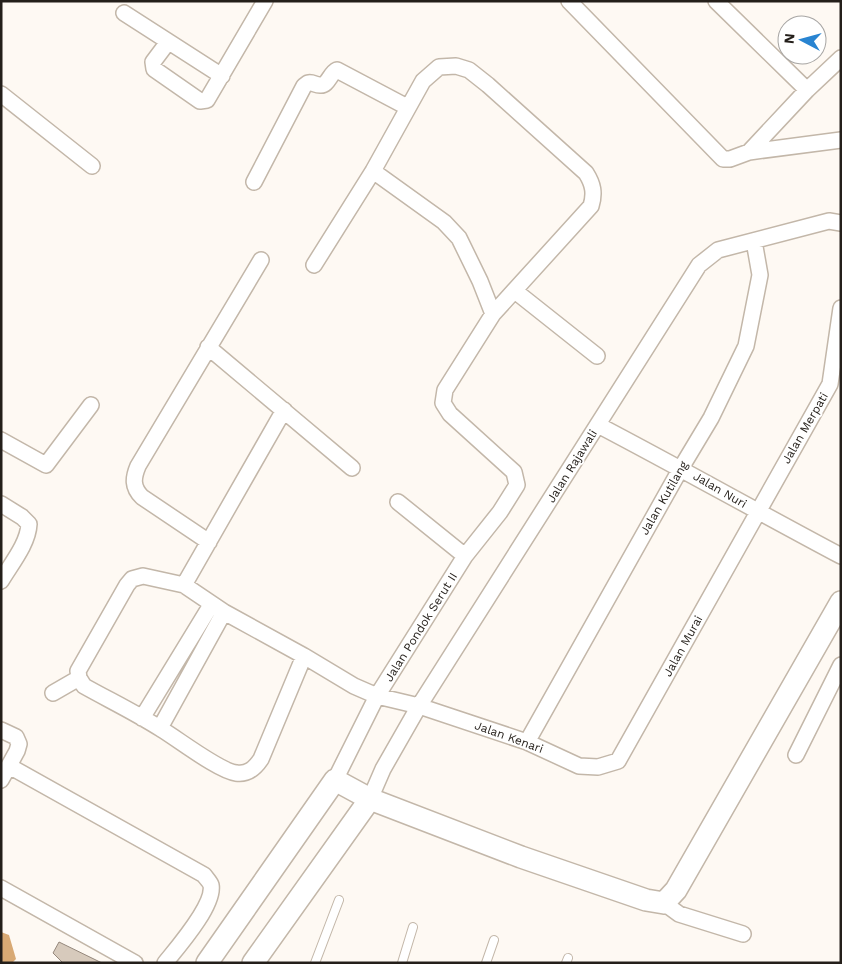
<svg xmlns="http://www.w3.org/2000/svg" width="842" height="964" viewBox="0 0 842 964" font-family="'Work Sans',sans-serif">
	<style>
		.water { fill: #d8a974 }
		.building { fill: #d7cabc; stroke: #95887c }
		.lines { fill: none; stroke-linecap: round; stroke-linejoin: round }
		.lane-casing { stroke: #c3b7a9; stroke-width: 10 }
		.street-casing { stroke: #c3b7a9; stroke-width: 18 }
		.secondary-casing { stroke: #c3b7a9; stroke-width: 24 }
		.lane { stroke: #fff; stroke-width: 8 }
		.street { stroke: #fff; stroke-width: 15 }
		.secondary { stroke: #fff; stroke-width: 21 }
		.labels { text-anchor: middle; stroke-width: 4; stroke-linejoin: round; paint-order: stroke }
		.street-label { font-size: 12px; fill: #241f1a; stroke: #fff }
	</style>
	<rect width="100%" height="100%" fill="#fef9f3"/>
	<path class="water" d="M 1,932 L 9,935 L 16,959 L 12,963 L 1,963 Z"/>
	<path class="building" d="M 59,942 L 102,963 L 63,963 L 53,953 Z"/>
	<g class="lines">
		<defs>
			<path id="lane" d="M 315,963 L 339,900
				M 402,963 L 413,927
				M 486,963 L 494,940
				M 566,963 L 568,958"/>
			<path id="street" d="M 569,1 L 723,159 L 730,159 L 749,152 L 807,90 L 841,58
				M 716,1 L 807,90
				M 124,13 L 222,76
				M 168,42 L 153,62 L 154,69 L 200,101 L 207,100 L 265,1
				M 1,94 L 92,166
				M 749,152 L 841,140
				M 373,171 L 444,222 L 459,238 L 480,281 L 493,314
				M 254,182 L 304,86 L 308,83 C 313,82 315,85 320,85 C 328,86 330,73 337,70 L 407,107
				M 314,265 L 373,171 L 423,81 L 439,67 L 456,66 L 469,70 L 488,85 L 586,173 C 593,184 595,193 591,206 L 493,314 L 445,390 L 443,403 L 450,414 L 514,472 L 517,485 L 500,512 L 465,556 L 377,696 L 335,780
				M 515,291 L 597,356
				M 208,347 L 352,468
				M 598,425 C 680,468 760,513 841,556
				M 1,440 L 46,465 L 91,405
				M 398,502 L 465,556
				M 1,504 L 22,517 L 29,524 C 28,544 11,564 1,581
				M 209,542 L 142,497 C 132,487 133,478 138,466 L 261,260
				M 184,585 L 284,410
				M 304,656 L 261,759 C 255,768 248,775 236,773 C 219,771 178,739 161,729 C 136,713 109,700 84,686 L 79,678 L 78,671 L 127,585 L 132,579 L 143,576 L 184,585 L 224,612 L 304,656 L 354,686 L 377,696 L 419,706 L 527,742 L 579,766 L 598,767 L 618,761 L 830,384 L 841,308
				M 53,693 L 79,678
				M 142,718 L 211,605
				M 160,728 L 224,612
				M 1,730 L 16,737 L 19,744 L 17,751 L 1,780
				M 527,742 L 681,468 L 711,418 L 746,346 L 760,275 L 754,241
				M 796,755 L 841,665
				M 9,766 L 204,875 C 206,878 210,882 211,885 C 215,905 177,948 165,963
				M 370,799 L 383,769 L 419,706 L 699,265 L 718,250 L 829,221 L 841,223
				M 1,888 L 135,963
				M 664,903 L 679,914 L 743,934"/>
			<path id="secondary" d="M 207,963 L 335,780 L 370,799 L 521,857 L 646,900 L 664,903 L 676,890 L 841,602
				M 253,963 L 370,799"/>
		</defs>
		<use href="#lane" class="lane-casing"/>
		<use href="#street" class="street-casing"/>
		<use href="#secondary" class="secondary-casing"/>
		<use href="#lane" class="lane"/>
		<use href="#street" class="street"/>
		<use href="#secondary" class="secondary"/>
	</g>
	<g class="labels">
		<g class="street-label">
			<text transform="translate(805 428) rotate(-60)" y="4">Jalan Merpati</text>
			<text transform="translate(572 466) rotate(-58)" y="4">Jalan Rajawali</text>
			<text transform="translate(720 490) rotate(30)" y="4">Jalan Nuri</text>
			<text transform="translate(664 498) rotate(-60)" y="4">Jalan Kutilang</text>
			<text transform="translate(421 627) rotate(-58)" y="4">Jalan Pondok Serut II</text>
			<text transform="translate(683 646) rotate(-61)" y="4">Jalan Murai</text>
			<text transform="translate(509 737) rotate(20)" y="4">Jalan Kenari</text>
		</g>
	</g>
	<rect width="842" height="964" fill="none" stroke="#241f1a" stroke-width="5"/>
	<g transform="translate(802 40) rotate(276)"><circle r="24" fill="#ffffff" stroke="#a7a5a3"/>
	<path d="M0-4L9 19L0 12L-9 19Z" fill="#2984d1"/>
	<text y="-8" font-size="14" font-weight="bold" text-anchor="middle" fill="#241f1a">N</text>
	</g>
</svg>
